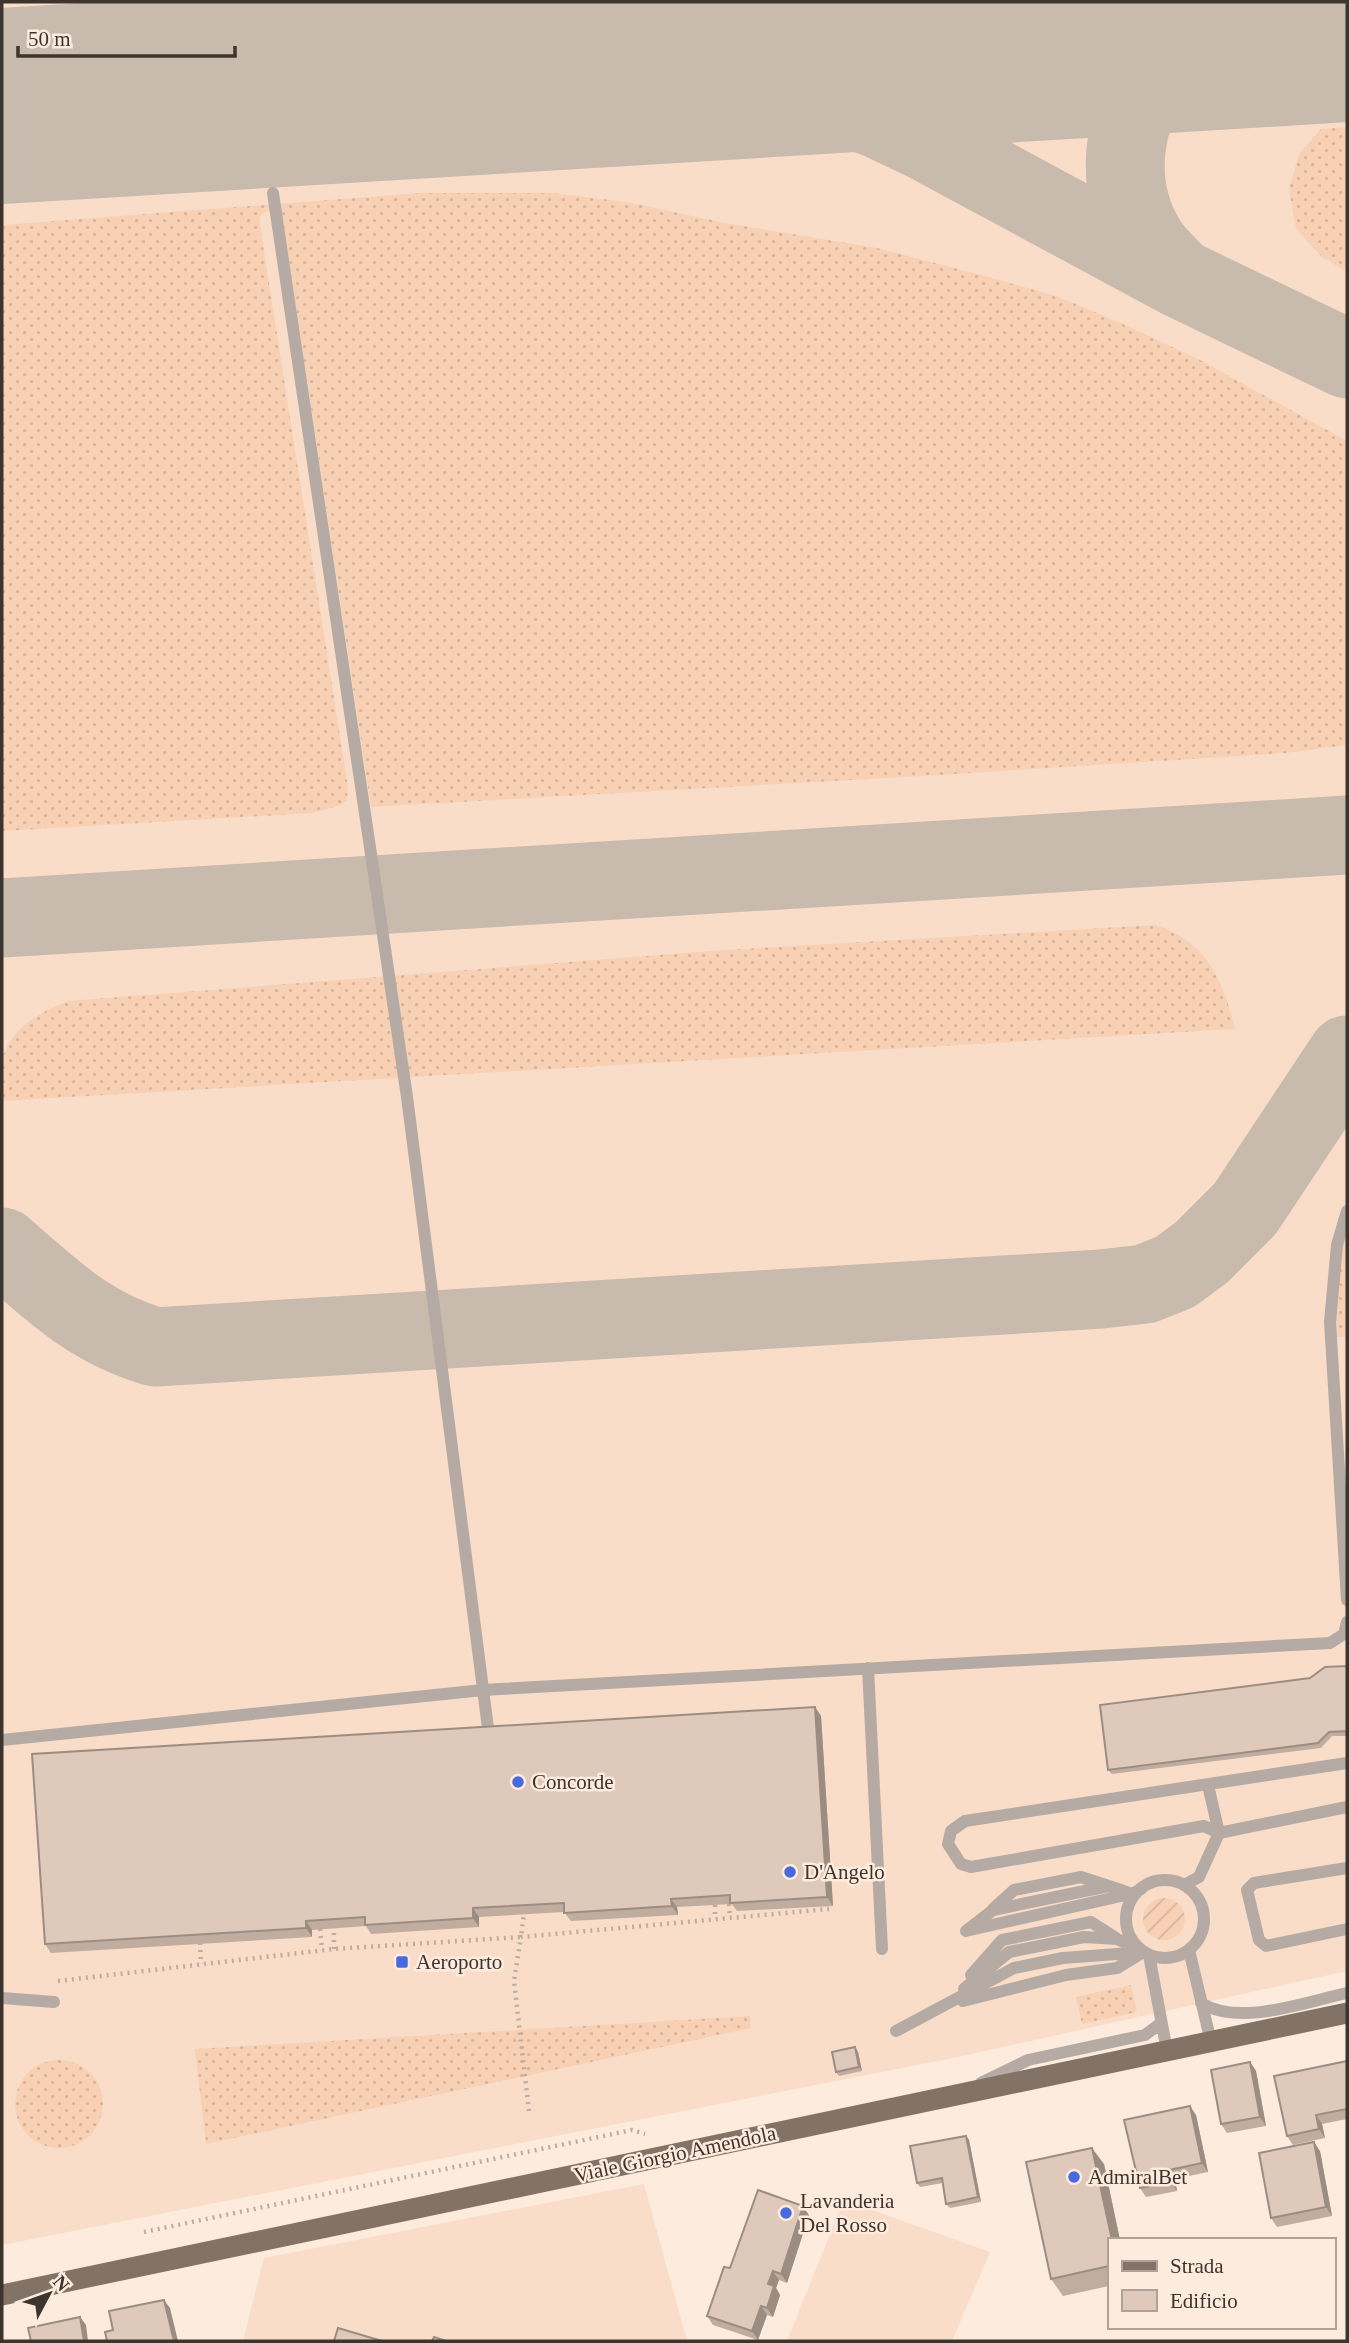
<svg xmlns="http://www.w3.org/2000/svg" width="1349" height="2343" viewBox="0 0 1349 2343" font-family="'Times New Roman',serif">
	<style>
		.built { fill: #faddc8 }
		.grass { fill: url(#grass-dots) }
		.garden { fill: url(#garden-furrows) }
		.lines { fill: none; stroke-linecap: round; stroke-linejoin: round }
		.taxiway { stroke: #c9baae; stroke-width: 79 }
		.runway { stroke: #c9baae; stroke-width: 196 }
		.path { stroke: #bcada2; stroke-width: 4.5; stroke-dasharray: 2 5; stroke-linecap: butt }
		.lane { stroke: #b5aba4; stroke-width: 12 }
		.primary { stroke: #837367; stroke-width: 21 }
		.wall { fill: #c0ada0 }
		.shaded-wall { fill: #9c8d82 }
		.building { fill: #dfc9ba; stroke: #9c8d82; stroke-width: 2 }
		.poi-dot { fill: #486add; stroke: #fdebde; stroke-width: 2.5 }
		.labels { text-anchor: middle; stroke-width: 5; stroke-linejoin: round; paint-order: stroke }
		.poi-label { font-size: 21px; fill: #3d342e; stroke: #fdebde; text-anchor: start }
		.street-label { font-size: 21px; fill: #3d342e; stroke: #fdebde }
	</style>
	<defs>
		<pattern id="grass-dots" width="8" height="8" patternUnits="userSpaceOnUse" patternTransform="scale(1.75)"><rect width="8" height="8" fill="#f8d1b5"/><path d="M2 2h.1M6 6h.1" fill="none" stroke="#d6b49c" stroke-width="1.8" stroke-linecap="round"/></pattern>
		<pattern id="garden-furrows" width="10" height="10" patternUnits="userSpaceOnUse" patternTransform="scale(1.75)"><rect width="10" height="10" fill="#f8d1b5"/><path d="M-1 1l2-2M0 10L10 0M9 11l2-2" fill="none" stroke="#d6b49c"/></pattern>
	</defs>
	<rect width="100%" height="100%" fill="#fdebde"/>
	<path class="built" d="M 2,2 L 1347,2 L 1347,1971 L 958,2057 L 2,2245 Z
		M 644,2184 L 687,2341 L 243,2341 L 264,2258 Z
		M 844,2200 L 990,2252 L 952,2341 L 787,2341 Z"/>
	<path class="grass" d="M 1347,127 L 1347,272 L 1322,257 L 1296,229 L 1289,189 L 1299,154 L 1321,129 Z
		M 420,193 L 552,193 L 627,202 L 725,223 L 877,248 L 970,272 L 1057,296 L 1123,324 L 1200,360 L 1347,441 L 1347,745 L 1286,753 L 906,777 L 371,807 L 282,214 L 267,211 L 260,216 L 261,232 L 348,787 L 347,800 L 341,805 L 313,813 L 2,831 L 2,225 Z
		M 1155,925 C 1207,941 1223,980 1235,1029 L 2,1101 C 2,1088 0,1068 3,1056 C 14,1026 40,1012 68,1001 L 724,950 Z
		M 1347,1217 L 1347,1337 L 1333,1337 L 1334,1303 Z
		M 1131,1985 L 1137,2012 L 1082,2024 L 1076,1997 Z
		M 750,2016 L 751,2028 L 206,2144 L 195,2049 Z
		M15 2104a44 44 0 1 1 88 0a44 44 0 1 1-88 0Z"/>
	<path class="garden" d="M1143 1919a21 21 0 1 1 42 0a21 21 0 1 1-42 0Z"/>
	<g class="lines">
		<path class="taxiway" d="M 647,67 L 702,68 L 734,75 L 837,104 L 879,119 L 923,140 L 1181,279 L 1347,359
			M 1179,278 C 1169,267 1155,255 1147,242 C 1113,189 1119,113 1164,67 C 1181,50 1202,41 1224,31
			M 2,918 L 1347,835
			M 2,1247 C 53,1291 88,1327 155,1347 L 1101,1289 L 1145,1284 L 1175,1272 L 1202,1252 L 1245,1209 L 1347,1055"/>
		<path class="runway" d="M 2,106 L 1347,24"/>
		<path class="path" d="M 729,1904 L 730,1918
			M 715,1905 L 715,1918
			M 320,1929 L 322,1950
			M 200,1943 L 201,1964
			M 334,1949 L 334,1928
			M 58,1981 L 334,1949 L 521,1937 L 524,1914
			M 529,2111 L 514,1981 L 521,1937 L 829,1909
			M 144,2232 L 632,2130 L 645,2134"/>
		<path class="lane" d="M 273,193 L 407,1097 L 489,1736
			M 1347,1211 L 1337,1245 L 1330,1322 L 1347,1600
			M 868,1668 L 882,1949
			M 2,1740 L 483,1690 L 1330,1643 L 1344,1634 L 1347,1622
			M 1347,1763 L 965,1821 L 951,1831 L 948,1844 L 961,1864 L 971,1867 L 1204,1826 L 1219,1833 L 1347,1807
			M 1347,1868 L 1254,1883 L 1247,1890 L 1259,1940 L 1266,1946 L 1347,1929
			M1126 1919a39 39 0 1 1 78 0a39 39 0 1 1-78 0Z
			M 1184,1885 L 1199,1877 L 1219,1833 L 1208,1785
			M 993,1909 L 1014,1890 L 1081,1877 L 1106,1885
			M 970,1930 L 1130,1894
			M 966,1931 L 993,1910 L 1109,1886 L 1132,1894 L 1141,1889
			M 1189,1950 L 1211,2042
			M 1149,1955 L 1167,2051
			M 971,1975 L 1002,1940 L 1091,1922 L 1116,1938
			M 964,1989 L 1009,1952 L 1084,1937 L 1117,1939 L 1139,1949
			M 2,1998 L 54,2002
			M 963,2001 L 1066,1975 L 1117,1968 L 1140,1954
			M 1201,2003 C 1240,2027 1305,2002 1347,1993
			M 896,2031 L 1014,1968 L 1063,1958 L 1144,1952
			M 981,2083 L 1028,2060 L 1145,2035 L 1161,2023"/>
		<path class="primary" d="M 2,2295 L 1347,2013"/>
	</g>
	<path class="wall" d="M 1347,1666 L 1347,1736 L 1332,1736 L 1321,1748 L 1112,1774 L 1108,1770 L 1310,1678 Z
		M 815,1707 L 821,1716 L 833,1906 L 737,1911 L 732,1904 L 677,1907 L 678,1915 L 571,1921 L 564,1912 L 479,1917 L 479,1927 L 371,1934 L 366,1926 L 312,1930 L 312,1937 L 51,1953 L 45,1944 Z
		M 858,2052 L 862,2071 L 839,2076 L 836,2072 Z
		M 1347,2061 L 1347,2119 L 1322,2124 L 1325,2138 L 1293,2145 L 1287,2136 Z
		M 1250,2062 L 1256,2071 L 1266,2126 L 1227,2133 L 1221,2124 Z
		M 1196,2115 L 1208,2172 L 1175,2179 L 1177,2191 L 1146,2197 L 1140,2188 Z
		M 966,2136 L 969,2140 L 981,2202 L 950,2208 L 946,2204 L 943,2183 L 920,2187 L 917,2183 Z
		M 1320,2151 L 1332,2216 L 1277,2227 L 1271,2218 Z
		M 1104,2164 L 1120,2240 L 1109,2240 L 1109,2286 L 1063,2296 L 1051,2279 Z
		M 809,2215 L 787,2283 L 779,2280 L 776,2288 L 780,2295 L 773,2317 L 767,2315 L 758,2340 L 713,2325 L 707,2316 L 730,2268 Z"/>
	<path class="shaded-wall" d="M 815,1707 L 821,1716 L 833,1906 L 827,1897 Z
		M 671,1899 L 677,1907 L 678,1915 L 672,1906 Z
		M 473,1908 L 479,1917 L 479,1927 L 473,1918 Z
		M 306,1921 L 312,1930 L 312,1937 L 306,1928 Z
		M 855,2047 L 858,2052 L 862,2071 L 859,2067 Z
		M 1250,2062 L 1256,2071 L 1266,2126 L 1260,2117 Z
		M 1190,2106 L 1196,2115 L 1208,2172 L 1202,2163 Z
		M 1316,2115 L 1322,2124 L 1325,2138 L 1319,2129 Z
		M 966,2136 L 969,2140 L 981,2202 L 978,2197 Z
		M 1314,2142 L 1320,2151 L 1332,2216 L 1326,2207 Z
		M 1092,2148 L 1104,2164 L 1120,2240 L 1112,2240 Z
		M 1169,2170 L 1175,2179 L 1177,2191 L 1171,2182 Z
		M 803,2206 L 809,2215 L 787,2283 L 781,2274 Z
		M 773,2271 L 779,2280 L 776,2288 L 780,2295 L 773,2317 L 767,2308 L 768,2284 Z
		M 164,2300 L 170,2308 L 178,2341 L 174,2341 Z
		M 761,2306 L 767,2315 L 758,2340 L 752,2331 Z
		M 80,2317 L 86,2325 L 88,2341 L 84,2341 Z"/>
	<path class="building" d="M 1347,1666 L 1347,1731 L 1329,1732 L 1318,1743 L 1108,1770 L 1100,1705 L 1310,1678 L 1325,1667 Z
		M 815,1707 L 827,1897 L 730,1903 L 730,1895 L 671,1899 L 672,1906 L 564,1913 L 564,1903 L 473,1908 L 473,1918 L 365,1925 L 365,1917 L 306,1921 L 306,1928 L 45,1944 L 32,1754 Z
		M 855,2047 L 859,2067 L 836,2072 L 832,2052 Z
		M 1347,2061 L 1347,2109 L 1316,2115 L 1319,2129 L 1287,2136 L 1274,2076 Z
		M 1250,2062 L 1260,2117 L 1221,2124 L 1211,2070 Z
		M 1190,2106 L 1202,2163 L 1169,2170 L 1171,2182 L 1140,2188 L 1124,2120 Z
		M 966,2136 L 978,2197 L 946,2204 L 942,2178 L 917,2183 L 910,2146 Z
		M 1314,2142 L 1326,2207 L 1271,2218 L 1259,2153 Z
		M 1092,2148 L 1112,2240 L 1109,2240 L 1109,2266 L 1051,2279 L 1026,2162 Z
		M 758,2190 L 803,2206 L 781,2274 L 773,2271 L 768,2284 L 774,2286 L 767,2308 L 761,2306 L 752,2331 L 707,2316 L 724,2267 L 730,2268 Z
		M 164,2300 L 174,2341 L 107,2341 L 105,2332 L 113,2330 L 109,2311 Z
		M 80,2317 L 84,2341 L 31,2341 L 28,2328 Z
		M 338,2328 L 382,2341 L 334,2341 Z
		M 434,2337 L 446,2341 L 432,2341 Z"/>
	<g class="poi-dot">
		<circle cx="518" cy="1782" r="7"/>
		<circle cx="790" cy="1872" r="7"/>
		<rect x="395" y="1955" width="14" height="14" rx="3.5"/>
		<circle cx="1074" cy="2177" r="7"/>
		<circle cx="786" cy="2213" r="7"/>
	</g>
	<g class="labels">
		<g class="poi-label">
			<text x="532" y="1789">Concorde</text>
			<text x="804" y="1879">D'Angelo</text>
			<text x="416" y="1969">Aeroporto</text>
			<text x="1088" y="2184">AdmiralBet</text>
			<text x="800" y="2208">Lavanderia<tspan x="800" dy="24">Del Rosso</tspan></text>
		</g>
		<g class="street-label">
			<text transform="translate(675 2154) rotate(-12)" y="7">Viale Giorgio Amendola</text>
		</g>
	</g>
	<rect width="1349" height="2343" fill="none" stroke="#3d342e" stroke-width="7"/>
	<rect x="1108" y="2238" width="228" height="91" fill="#fdebde" stroke="#b0a298" stroke-width="2"/>
	<rect x="1122" y="2261" width="35" height="10" fill="#837367" stroke="#b0a298" stroke-width="2"/>
	<text x="1170" y="2273" font-size="21" fill="#3d342e">Strada</text>
	<rect x="1122" y="2290" width="35" height="21" fill="#dfc9ba" stroke="#b0a298" stroke-width="2"/>
	<text x="1170" y="2308" font-size="21" fill="#3d342e">Edificio</text>
	<g transform="translate(49 2294) rotate(49)" stroke="#fdebde" stroke-width="5" paint-order="stroke">
	<path d="M0-5L12 26L0 18L-12 26Z" fill="#3d342e"/>
	<text y="-10" font-size="19" font-weight="bold" text-anchor="middle" fill="#3d342e">N</text>
	</g>
	<path d="M18 46v10h217v-10" fill="none" stroke="#3d342e" stroke-width="3.5"/>
	<text x="28" y="46" font-size="21" fill="#3d342e" stroke="#fdebde" stroke-width="5" paint-order="stroke">50 m</text>
</svg>
